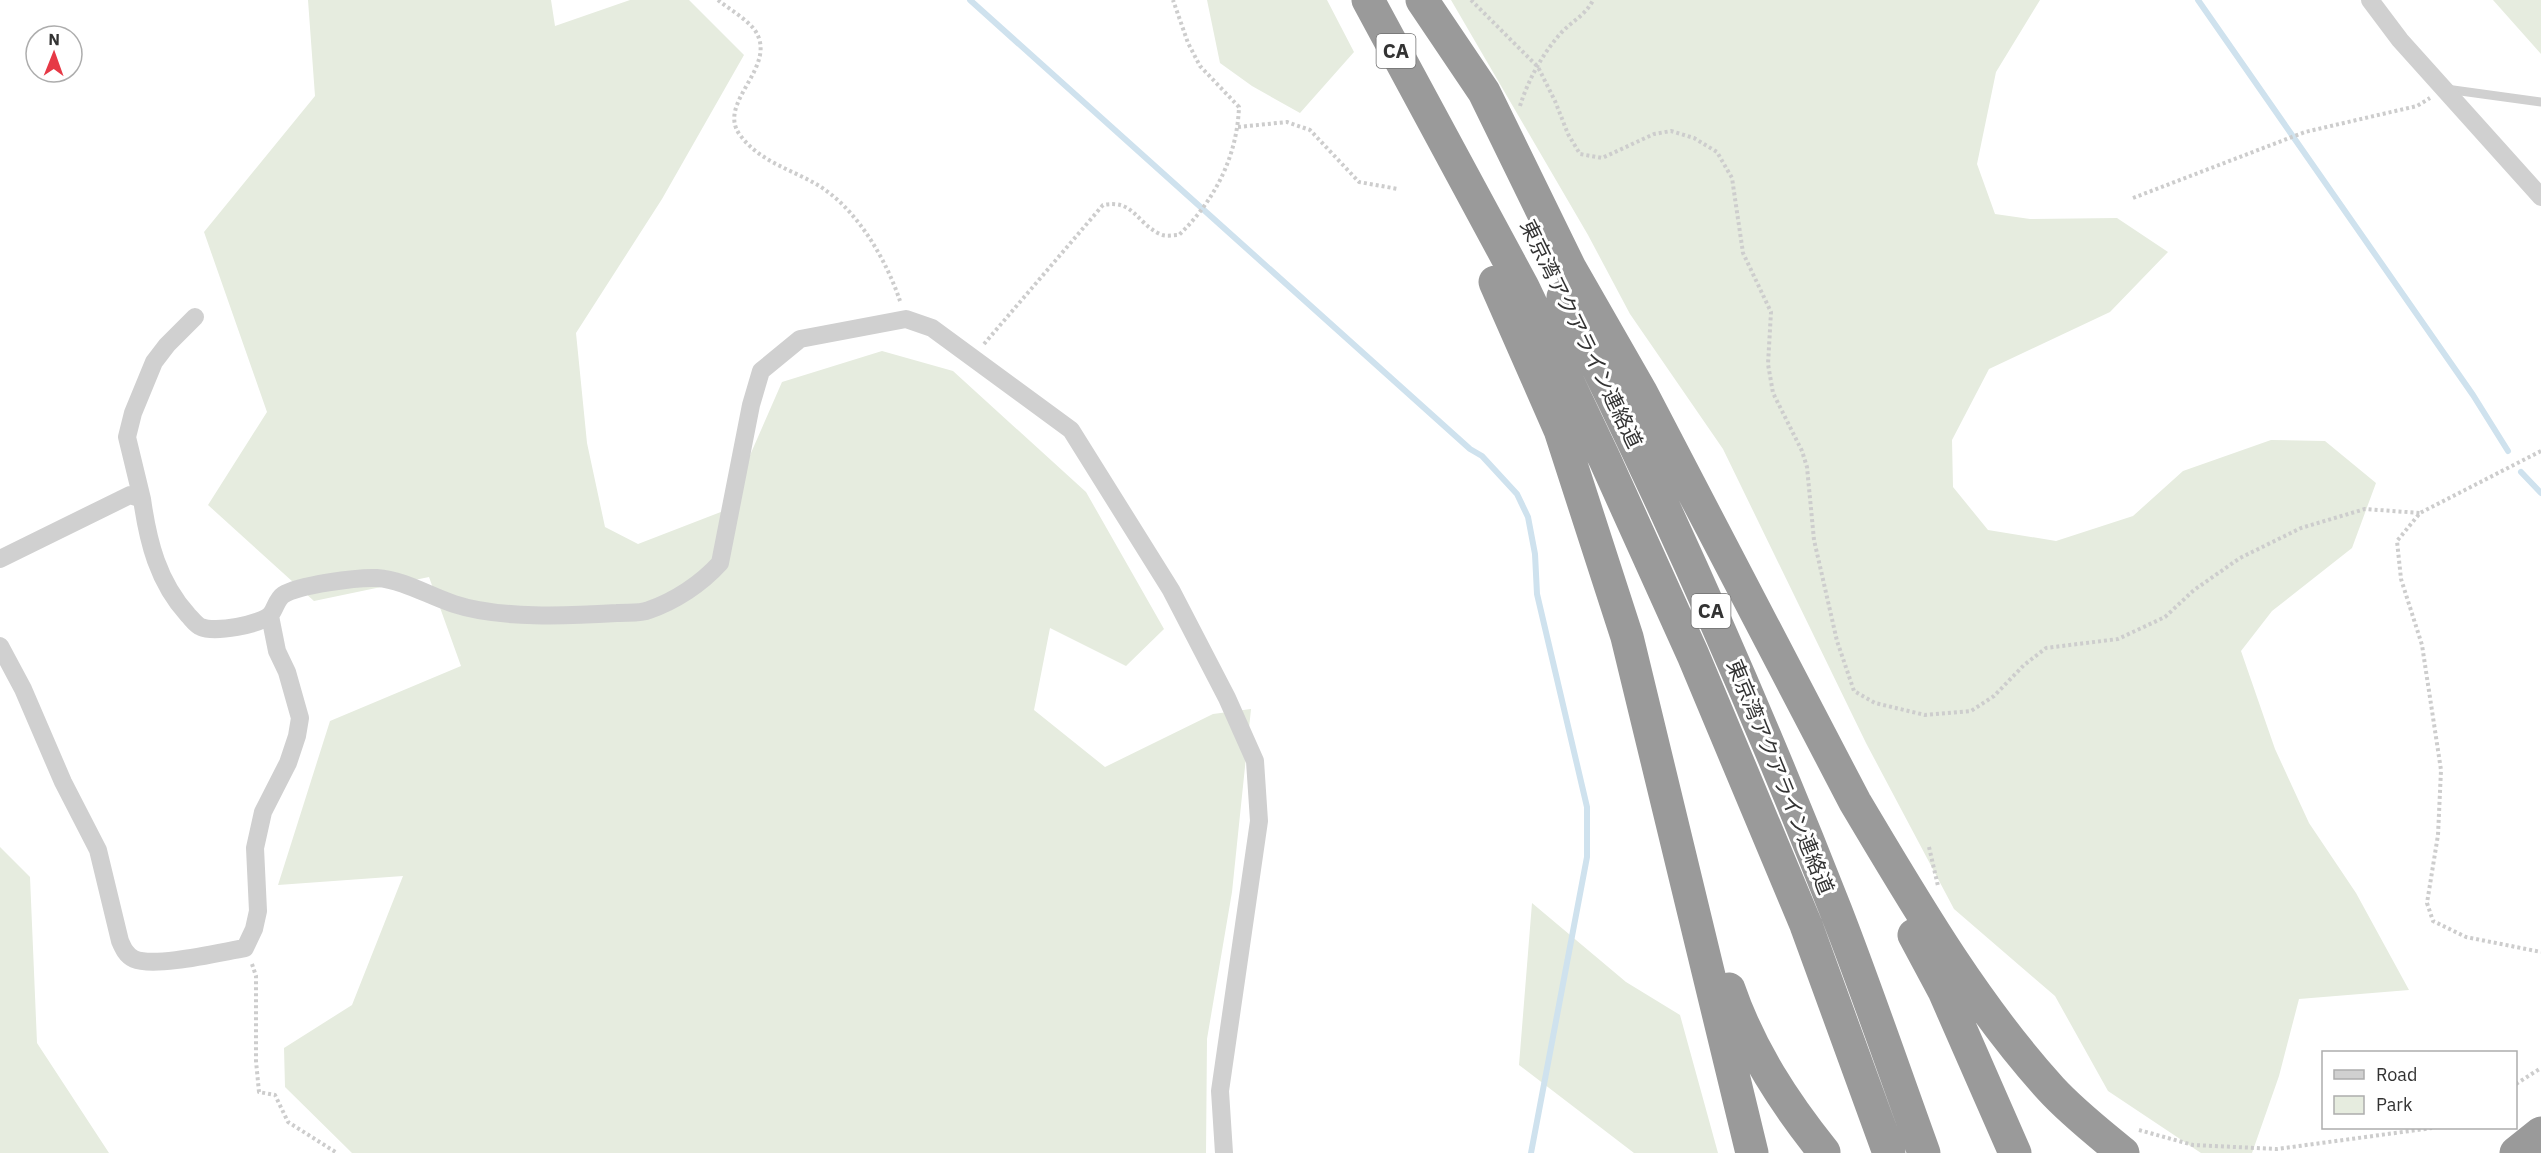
<svg xmlns="http://www.w3.org/2000/svg" width="2541" height="1153" viewBox="0 0 2541 1153" font-family="'IBM Plex Sans','Noto Sans JP',sans-serif">
	<style>
		.green { fill: #e6ecdf }
		.lines { fill: none; stroke-linecap: round; stroke-linejoin: round }
		.stream { stroke: #cfe2ee; stroke-width: 6 }
		.path { stroke: #cdcdcd; stroke-width: 4; stroke-dasharray: 3 3; stroke-linecap: butt }
		.service { stroke: #d0d0d0; stroke-width: 9 }
		.minor { stroke: #d0d0d0; stroke-width: 18 }
		.motorway { stroke: #9a9a9a; stroke-width: 33 }
		.labels { text-anchor: middle; stroke-width: 6; stroke-linejoin: round; paint-order: stroke }
		.shield { fill: #fff; stroke: #707070; stroke-width: 1.5 }
		.shield-label { font-size: 20px; font-weight: bold; fill: #333 }
		.street-label { font-size: 21px; fill: #333; stroke: #fff }
	</style>
	<rect width="100%" height="100%" fill="#fff"/>
	<path class="green" d="M 308,0 L 551,0 L 555,26 L 630,0 L 689,0 L 744,55 L 662,199 L 576,333 L 587,443 L 605,527 L 638,544 L 726,510 L 782,382 L 882,351 L 953,371 L 1086,492 L 1164,629 L 1126,666 L 1050,628 L 1034,710 L 1105,767 L 1213,714 L 1251,709 L 1232,892 L 1207,1039 L 1206,1153 L 352,1153 L 285,1087 L 284,1048 L 352,1005 L 403,876 L 278,885 L 330,721 L 461,666 L 429,577 L 314,601 L 208,505 L 267,412 L 204,232 L 315,96 Z
		M 1207,0 L 1327,0 L 1354,52 L 1300,113 L 1252,86 L 1220,63 Z
		M 1451,0 L 2040,0 L 1996,72 L 1977,164 L 1995,214 L 2030,219 L 2117,218 L 2168,252 L 2110,312 L 1989,369 L 1952,440 L 1953,487 L 1988,530 L 2056,541 L 2133,516 L 2183,471 L 2271,440 L 2325,441 L 2376,483 L 2352,548 L 2272,611 L 2241,651 L 2275,749 L 2309,823 L 2356,893 L 2409,990 L 2299,999 L 2279,1076 L 2252,1153 L 2201,1153 L 2108,1091 L 2055,996 L 1954,909 L 1866,743 L 1723,449 L 1630,314 L 1588,235 Z
		M 2493,0 L 2541,0 L 2541,54 Z
		M 0,847 L 30,877 L 37,1043 L 109,1153 L 0,1153 Z
		M 1532,903 L 1626,982 L 1680,1015 L 1718,1153 L 1634,1153 L 1519,1065 Z"/>
	<g class="lines">
		<path class="stream" d="M 970,0 L 1470,449 L 1482,456 L 1517,494 L 1528,517 L 1535,554 L 1537,594 L 1587,807 L 1587,857 L 1531,1153
			M 2198,0 L 2473,395 L 2508,451
			M 2521,472 L 2541,493"/>
		<path class="path" d="M 718,0 C 729,9 745,18 754,29 C 781,66 715,102 740,135 C 759,161 790,169 816,184 C 856,207 886,259 900,301
			M 1471,0 L 1538,67 L 1555,101 L 1568,134 L 1580,154 L 1602,158 L 1654,134 L 1671,131 L 1694,138 L 1717,152 L 1732,178 L 1743,253 L 1771,312 L 1768,364 L 1773,393 L 1802,451 L 1807,467 L 1814,540 L 1837,641 L 1854,691 L 1875,703 L 1925,715 L 1971,711 L 1994,696 L 2024,665 L 2046,648 L 2118,639 L 2165,617 L 2194,590 L 2240,558 L 2301,528 L 2365,509 L 2420,513
			M 1520,106 C 1528,80 1543,53 1561,33 C 1572,21 1586,15 1593,0
			M 1238,127 L 1287,122 L 1310,130 L 1359,182 L 1398,189
			M 2133,198 L 2305,132 L 2417,106 L 2430,98
			M 984,344 L 1103,205 C 1134,199 1136,223 1160,234 C 1166,237 1173,235 1179,235 C 1215,200 1237,157 1239,107 L 1200,66 L 1188,43 L 1173,0
			M 2541,451 L 2420,513 L 2397,541 L 2401,579 L 2422,645 L 2441,770 L 2438,835 L 2427,903 L 2433,921 L 2466,937 L 2541,952
			M 1929,847 L 1938,886
			M 252,964 L 256,976 L 256,1061 L 259,1092 L 275,1095 L 288,1122 L 337,1153
			M 2516,1084 L 2541,1068
			M 2139,1130 L 2193,1145 L 2277,1149 L 2432,1128"/>
		<path class="service" d="M 2446,89 L 2541,102"/>
		<path class="minor" d="M 2370,0 L 2400,40 L 2541,197
			M 142,499 L 127,437 L 133,413 L 154,362 L 167,345 L 195,317
			M 0,559 L 130,495 L 142,499 C 148,542 158,582 188,615 C 192,619 196,625 201,627 C 214,633 261,625 271,614 C 275,609 277,599 283,595 C 298,585 358,577 377,578 C 404,580 429,596 454,604 C 499,619 569,616 617,613 C 627,612 640,614 649,610 C 675,601 701,584 720,563 L 751,405 L 761,371 L 800,339 L 906,319 L 932,328 L 1071,430 L 1171,590 L 1227,698 L 1255,761 L 1259,821 L 1220,1091 L 1224,1153
			M 0,646 L 23,689 L 63,782 L 98,850 L 120,941 C 123,948 126,955 134,959 C 155,968 221,952 245,948 L 254,929 L 258,911 L 255,848 L 263,812 L 288,763 L 297,736 L 300,718 L 287,672 L 277,651 L 270,616"/>
		<path class="motorway" d="M 1368,0 L 1523,287 L 1605,460 L 1693,655 L 1806,925 L 1889,1153
			M 1422,0 L 1484,92 L 1570,268 L 1641,392 L 1855,802 C 1914,901 1973,1003 2051,1089 C 2073,1113 2099,1133 2123,1153
			M 1495,282 L 1560,430 L 1627,637 L 1752,1153
			M 1563,297 C 1663,497 1754,702 1836,911 C 1867,991 1895,1073 1924,1153
			M 1914,935 L 1944,991 L 2015,1153
			M 1729,989 C 1750,1050 1784,1102 1824,1152
			M 2516,1153 L 2541,1133"/>
	</g>
	<g class="labels">
		<g class="shield">
			<rect x="1376.5" y="34" width="39" height="34" rx="4.5"/>
			<rect x="1691.5" y="594" width="39" height="34" rx="4.5"/>
		</g>
		<g class="shield-label">
			<text x="1396" y="58">CA</text>
			<text x="1711" y="618">CA</text>
		</g>
		<g class="street-label">
			<text transform="translate(1581 334) rotate(64)" y="7">東京湾アクアライン連絡道</text>
			<text transform="translate(1780 777) rotate(68)" y="7">東京湾アクアライン連絡道</text>
		</g>
	</g>
	<rect x="2322" y="1051" width="195" height="78" fill="#ffffff" stroke="#adadad" stroke-width="1.5"/>
	<rect x="2334" y="1070" width="30" height="9" fill="#d0d0d0" stroke="#adadad" stroke-width="1.5"/>
	<text x="2376" y="1081" font-size="18" fill="#333333">Road</text>
	<rect x="2334" y="1096" width="30" height="18" fill="#e6ecdf" stroke="#adadad" stroke-width="1.5"/>
	<text x="2376" y="1111" font-size="18" fill="#333333">Park</text>
	<g transform="translate(54 54) rotate(1)"><circle r="28" fill="#ffffff" stroke="#adadad" stroke-width="1.5"/>
	<path d="M0-4.5L10 22L0 15L-10 22Z" fill="#e63946"/>
	<text y="-9" font-size="16" font-weight="bold" text-anchor="middle" fill="#333333">N</text>
	</g>
</svg>
